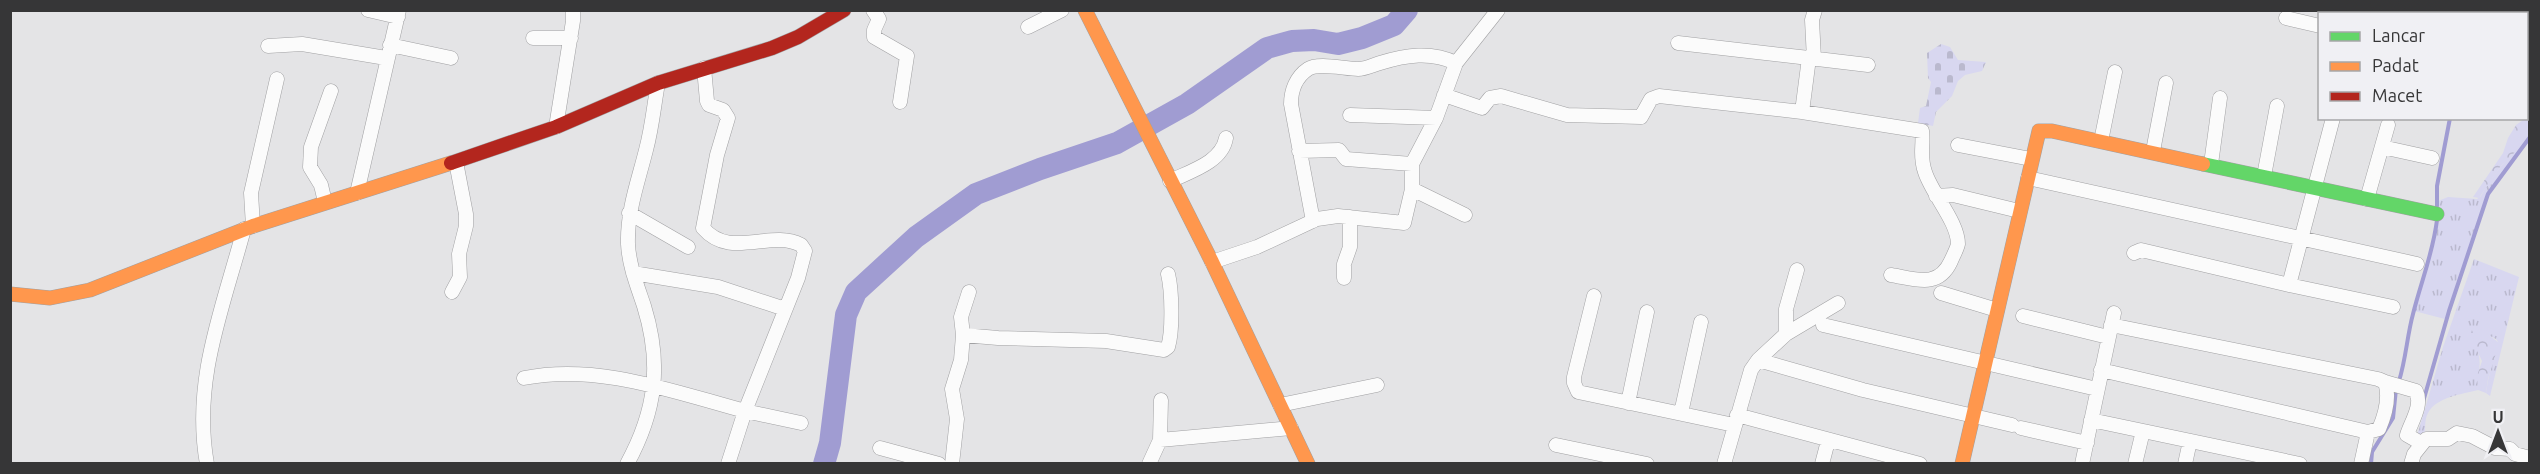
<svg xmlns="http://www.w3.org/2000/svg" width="2540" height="474" viewBox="0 0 2540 474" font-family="Ubuntu,sans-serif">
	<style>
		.grass { fill: url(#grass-tufts) }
		.forest { fill: url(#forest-crowns) }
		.cemetery { fill: url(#cemetery-stones) }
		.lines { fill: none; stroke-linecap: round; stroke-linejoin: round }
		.stream { stroke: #a09cd2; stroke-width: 4 }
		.river { stroke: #a09cd2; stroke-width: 22 }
		.street-casing { stroke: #a1a1a3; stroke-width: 15 }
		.fast-casing { stroke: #a1a1a3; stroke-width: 15 }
		.slow-casing { stroke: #a1a1a3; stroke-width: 15 }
		.jam-casing { stroke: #a1a1a3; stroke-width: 15 }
		.street { stroke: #fbfbfb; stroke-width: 14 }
		.fast { stroke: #63d668; stroke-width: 14 }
		.slow { stroke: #ff974d; stroke-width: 14 }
		.jam { stroke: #b3261e; stroke-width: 14 }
	</style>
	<defs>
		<pattern id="grass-tufts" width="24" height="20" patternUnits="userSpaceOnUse" patternTransform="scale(1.5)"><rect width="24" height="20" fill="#d8d7f0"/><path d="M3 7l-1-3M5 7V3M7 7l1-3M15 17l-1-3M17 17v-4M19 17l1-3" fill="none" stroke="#bab9ce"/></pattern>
		<pattern id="forest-crowns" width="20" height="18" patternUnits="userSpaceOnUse" patternTransform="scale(1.5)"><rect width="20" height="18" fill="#d8d7f0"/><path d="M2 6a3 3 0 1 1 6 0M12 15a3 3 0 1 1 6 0" fill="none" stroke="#bab9ce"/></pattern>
		<pattern id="cemetery-stones" width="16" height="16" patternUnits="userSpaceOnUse" patternTransform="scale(1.5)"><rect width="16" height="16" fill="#d8d7f0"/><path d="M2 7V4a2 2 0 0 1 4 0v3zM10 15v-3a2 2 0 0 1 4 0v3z" fill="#bab9ce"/></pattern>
	</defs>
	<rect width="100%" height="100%" fill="#e4e4e6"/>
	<path class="grass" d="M 2529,130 L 2529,135 L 2517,154 L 2487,194 L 2445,319 L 2414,311 C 2424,274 2438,241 2438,201 L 2448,197 L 2477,199 L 2481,196 C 2494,170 2515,153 2529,130 Z
		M 2474,259 L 2519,277 L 2490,396 L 2486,393 L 2488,380 L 2498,342 L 2496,339 L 2488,335 L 2475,345 C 2484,361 2477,373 2478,390 C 2463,394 2436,397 2428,413 C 2424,420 2426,429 2424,436 L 2417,436 L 2443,347 Z"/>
	<path class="forest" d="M 2529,112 L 2528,132 L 2516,151 L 2500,167 L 2479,198 L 2473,197 L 2503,153 L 2508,138 L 2516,125 L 2526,118 Z
		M 2478,326 L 2499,343 L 2488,379 L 2486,393 L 2478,390 L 2477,376 L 2482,361 L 2470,336 L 2472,330 Z"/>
	<path class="cemetery" d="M 1941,44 L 1950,47 L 1958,60 L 1986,62 L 1982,71 L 1965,75 L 1958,81 L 1952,96 L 1936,112 L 1933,126 L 1918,123 L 1920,108 L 1926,106 L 1931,82 L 1928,78 L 1927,53 Z"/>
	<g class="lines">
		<path class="stream" d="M 2418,10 L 2418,14
			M 2437,206 L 2437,186 L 2450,118
			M 2399,381 C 2406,359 2407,336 2413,314 C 2421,282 2433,253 2437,220
			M 2423,402 L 2449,311 L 2488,194 L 2530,137
			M 2371,464 L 2372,452 L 2393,418 L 2396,389"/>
		<path class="river" d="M 824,464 L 830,443 L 846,315 L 856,292 L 916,237 L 976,194 L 1040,169 L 1117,143 L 1187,104 L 1267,48 L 1292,41 L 1314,40 L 1338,44 L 1362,38 L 1394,25 L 1407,10"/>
		<defs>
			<path id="street" d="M 368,10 L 398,17
				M 873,10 L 879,19 L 874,30 L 874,37 L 907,56 L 900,102
				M 2359,14 L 2359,10
				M 2286,18 L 2320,26
				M 1028,27 L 1062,10
				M 533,38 L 571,38
				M 1678,43 L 1809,58 L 1802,112 L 1922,131 C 1924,146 1919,155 1925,172 C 1932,194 1958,222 1958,244 C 1957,249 1953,256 1951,261 C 1938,289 1916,279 1891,275
				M 390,45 L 451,58
				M 268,46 L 302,44 L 386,58
				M 1809,58 L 1868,65
				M 1814,59 L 1812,20 L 1815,10
				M 1444,95 L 1482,108 L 1490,98 L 1501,96 L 1567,115 L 1641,117 L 1651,99 L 1659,96 L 1802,112
				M 1350,115 L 1436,118
				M 556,127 L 573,21 L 573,10
				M 2101,141 L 2115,72
				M 1958,145 L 2031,159
				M 2382,147 L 2432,158
				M 1299,151 L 1339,150 L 1346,159 L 1412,164
				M 2153,151 L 2166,83
				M 2211,164 L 2220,98
				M 2264,176 L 2277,106
				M 2028,178 L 2417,264
				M 1170,181 C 1191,171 1222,162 1226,138
				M 1412,189 L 1465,215
				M 357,193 L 399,10
				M 1936,196 L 1953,195 L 2019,211
				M 2367,199 L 2388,125
				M 325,202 L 321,185 L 310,167 L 311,147 L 331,91
				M 629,213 L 688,247
				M 1313,221 L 1291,104 C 1291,91 1296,77 1308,69 C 1318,62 1345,69 1358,69 C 1366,69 1373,65 1380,63 C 1406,55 1431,51 1456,63
				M 253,226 L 251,193 L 277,79
				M 2134,253 L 2141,250 L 2289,285 L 2333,118
				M 1212,262 L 1257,247 L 1317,219 L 1338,216 L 1404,223 L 1412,189 L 1412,164 L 1436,118 L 1456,63 L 1498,10
				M 633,273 L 718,287 L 785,309
				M 1344,278 L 1344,264 L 1350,247 L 1350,217
				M 2289,285 L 2393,307
				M 452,292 L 460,277 L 459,254 L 466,226 L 466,214 L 456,162
				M 1941,293 L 1997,310
				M 1594,296 L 1574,377 L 1574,383 L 1578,392 L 1734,425
				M 2023,316 L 2108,337
				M 1823,325 L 2097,389
				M 1786,334 L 1786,309 L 1797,270
				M 963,335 L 961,317 L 969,292
				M 1758,360 L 1786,334 L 1838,303
				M 2101,370 L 2368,432 L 2379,429 C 2385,415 2390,397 2385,382 L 2378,379 L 2111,325
				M 524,378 C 598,363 674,392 745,411 L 798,278 L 805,251 L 801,245 C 770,229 730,260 703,228 L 717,155 L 728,118 L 723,110 L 709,105 L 707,101 L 704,68
				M 2385,382 L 2416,391 C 2423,405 2411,422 2407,435 L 2421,443
				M 1628,403 L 1647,312
				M 1280,405 L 1377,385
				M 1681,413 L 1701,322
				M 1737,415 L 1920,464
				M 2091,420 L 2300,464
				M 2021,428 L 2087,443
				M 1160,440 L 1161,400
				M 1556,445 L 1647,464
				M 880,448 L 939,464
				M 207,464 C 192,381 223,308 244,229
				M 627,464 C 656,411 662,364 644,306 C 637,285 629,265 628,244 C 627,211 638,182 646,150 C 652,128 654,105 658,83
				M 728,464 L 745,411 L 801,423
				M 952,464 L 957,419 L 952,389 L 961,360 L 963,335 L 998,338 L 1106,341 L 1164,350 L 1168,347 C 1173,331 1172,290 1168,274
				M 1149,464 L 1160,440 L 1291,428
				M 1724,464 L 1751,370 L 1758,360 L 1863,390 L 2012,425
				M 1822,464 L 1828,441
				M 2082,464 L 2114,313
				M 2135,464 L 2143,431
				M 2185,464 L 2190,441
				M 2361,464 L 2368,432
				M 2411,464 L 2414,454 L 2426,439 L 2448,439 L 2457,433 L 2472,436 L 2495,448 L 2510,449 L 2515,454 L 2530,458"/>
			<path id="fast" d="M 2203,164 L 2437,214"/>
			<path id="slow" d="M 1085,10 L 1212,262 L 1308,464
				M 10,294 L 50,298 L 90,290 L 253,226 L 451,163
				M 1962,464 L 2039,131 L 2052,131 L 2203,164"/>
			<path id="jam" d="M 451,163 L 556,127 L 658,83 L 772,48 L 798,37 L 844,10"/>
		</defs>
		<use href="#street" class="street-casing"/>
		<use href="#fast" class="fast-casing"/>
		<use href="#slow" class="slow-casing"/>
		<use href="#jam" class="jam-casing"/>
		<use href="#street" class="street"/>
		<use href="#fast" class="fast"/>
		<use href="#slow" class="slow"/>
		<use href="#jam" class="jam"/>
	</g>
	<rect width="2540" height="474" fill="none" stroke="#363637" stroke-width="24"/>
	<rect x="2318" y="12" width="210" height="108" fill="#f0f0f4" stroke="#a6a6a8" stroke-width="1.5"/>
	<rect x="2330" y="32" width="30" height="9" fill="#63d668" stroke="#a6a6a8" stroke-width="1.5"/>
	<text x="2372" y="42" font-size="18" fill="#363637">Lancar</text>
	<rect x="2330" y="62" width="30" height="9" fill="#ff974d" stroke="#a6a6a8" stroke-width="1.5"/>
	<text x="2372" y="72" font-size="18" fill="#363637">Padat</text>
	<rect x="2330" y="92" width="30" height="9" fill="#b3261e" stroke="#a6a6a8" stroke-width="1.5"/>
	<text x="2372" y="102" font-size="18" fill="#363637">Macet</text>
	<g transform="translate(2498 432)" stroke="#f0f0f4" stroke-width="4.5" paint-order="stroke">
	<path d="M0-4.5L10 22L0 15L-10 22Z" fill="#363637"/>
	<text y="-9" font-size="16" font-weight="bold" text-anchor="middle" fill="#363637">U</text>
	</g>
</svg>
